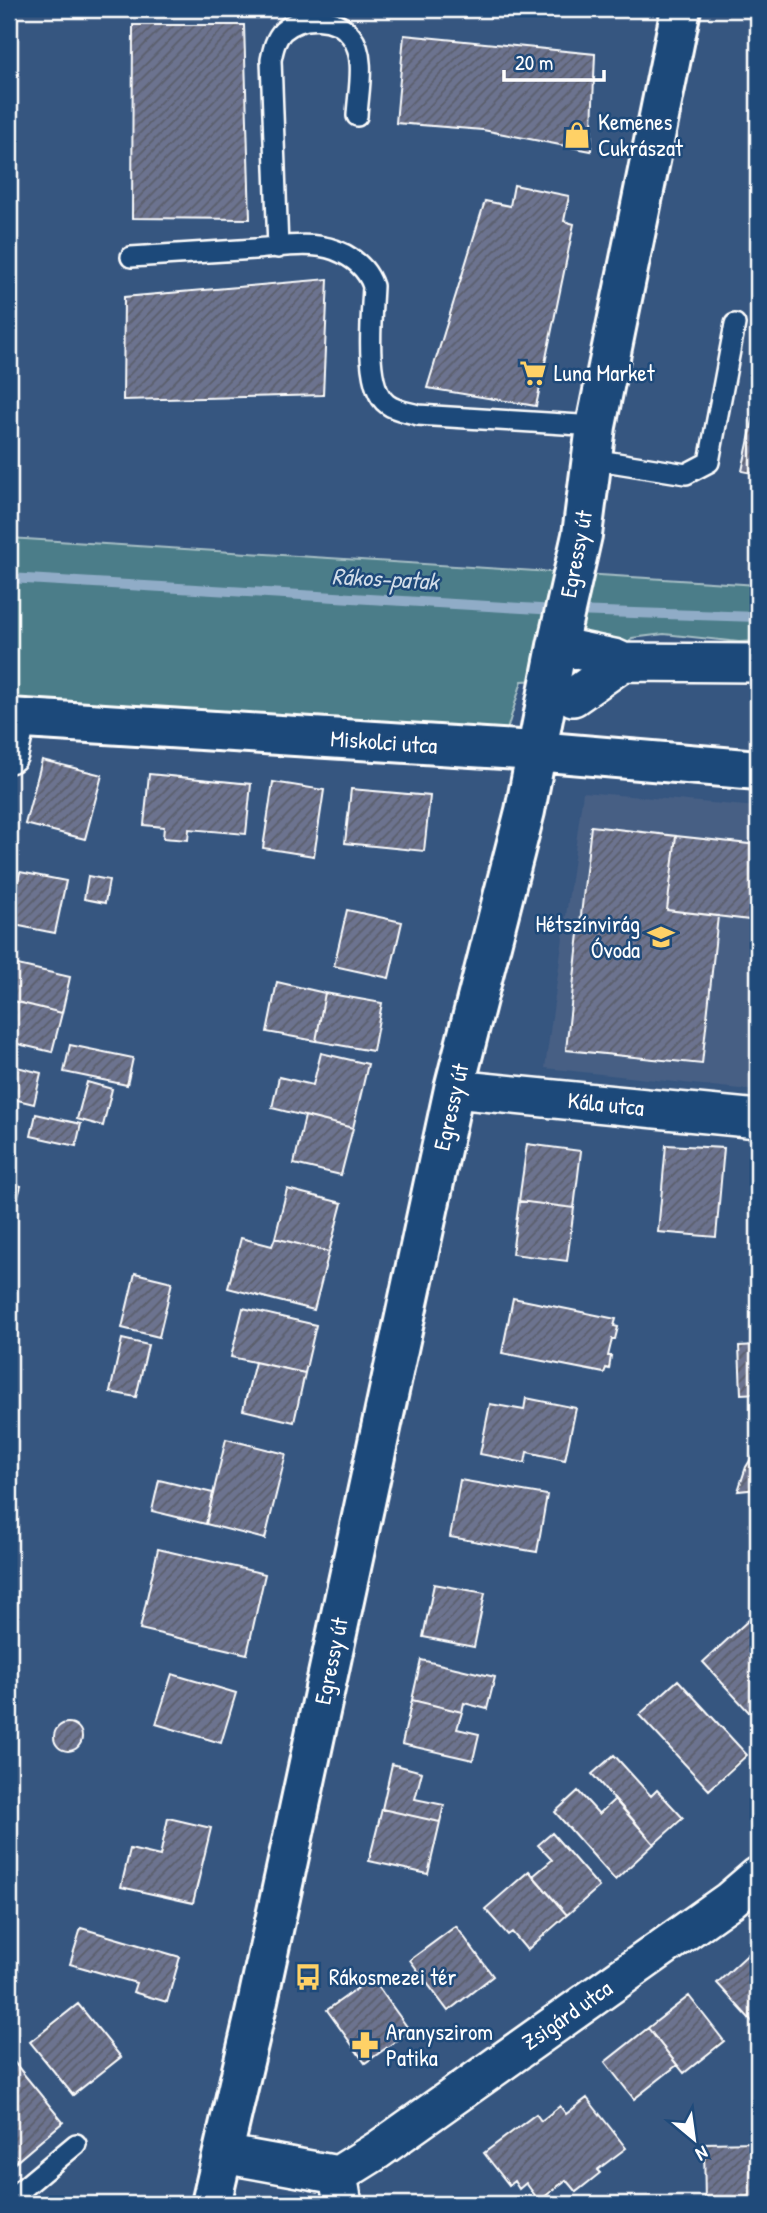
<svg xmlns="http://www.w3.org/2000/svg" width="767" height="2213" viewBox="0 0 767 2213" font-family="'Patrick Hand',sans-serif">
	<style>
		.built { fill: #465f84 }
		.green { fill: #4c7d89; stroke: #a6bec4; stroke-width: 2 }
		.lines { fill: none; stroke-linecap: round; stroke-linejoin: round }
		.stream { stroke: #90acc7; stroke-width: 10 }
		.building { fill: url(#building-hatch); stroke: #fff; stroke-width: 2 }
		.lane-casing { stroke: #fff; stroke-width: 24 }
		.street-casing { stroke: #fff; stroke-width: 42 }
		.secondary-casing { stroke: #fff; stroke-width: 44 }
		.lane { stroke: #1f4a7a; stroke-width: 19 }
		.street { stroke: #1f4a7a; stroke-width: 37 }
		.secondary { stroke: #1f4a7a; stroke-width: 38 }
		.labels { text-anchor: middle; stroke-width: 5; stroke-linejoin: round; paint-order: stroke }
		.poi-label { font-size: 23px; fill: #fff; stroke: #1f4a7a; text-anchor: start }
		.street-label { font-size: 23px; fill: #fff; stroke: #1f4a7a }
		.water-label { font-size: 24px; font-style: italic; fill: #d1dce8; stroke: #1f4a7a }
	</style>
	<defs>
		<pattern id="building-hatch" width="6" height="6" patternUnits="userSpaceOnUse" patternTransform="scale(1.75)"><rect width="6" height="6" fill="#6c738f"/><path d="M-1 1l2-2M0 6l6-6M5 7l2-2" fill="none" stroke="#5a5e6a"/></pattern>
	</defs>
	<rect width="100%" height="100%" fill="#365680"/>
	<filter id="ink" filterUnits="userSpaceOnUse"><feTurbulence type="fractalNoise" baseFrequency=".0143" numOctaves="2"/><feDisplacementMap in="SourceGraphic" scale="14" xChannelSelector="R" yChannelSelector="G"/><feConvolveMatrix kernelMatrix="1 2 1 2 8 2 1 2 1" color-interpolation-filters="sRGB"/></filter>
	<g filter="url(#ink)">
		<path class="built" d="M 583,792 L 758,807 L 758,1091 L 545,1068 Z"/>
		<path class="green" d="M 9,538 L 758,585 L 758,641 L 739,642 L 664,634 L 632,638 L 607,677 L 522,681 L 506,733 L 9,701 Z"/>
		<g class="lines">
			<path class="stream" d="M 9,578 L 557,610
				M 572,611 L 758,617"/>
		</g>
		<path class="building" d="M 133,25 L 244,25 L 250,219 L 132,218 Z
			M 404,35 L 595,54 L 591,151 L 483,130 L 396,123 Z
			M 514,185 L 569,196 L 564,221 L 574,224 L 536,406 L 427,388 L 485,201 L 510,206 Z
			M 328,279 L 323,395 L 123,400 L 124,297 Z
			M 758,397 L 758,474 L 742,471 Z
			M 42,760 L 102,775 L 85,839 L 25,824 Z
			M 149,774 L 251,784 L 246,834 L 189,829 L 188,840 L 163,838 L 164,827 L 144,825 Z
			M 273,782 L 324,790 L 314,856 L 263,848 Z
			M 351,789 L 430,796 L 424,851 L 345,843 Z
			M 591,826 L 676,836 L 667,910 L 718,916 L 702,1064 L 566,1050 Z
			M 676,836 L 758,845 L 758,921 L 667,910 Z
			M 20,872 L 66,881 L 55,933 L 9,924 Z
			M 88,876 L 109,880 L 105,903 L 84,899 Z
			M 347,910 L 402,922 L 389,978 L 334,966 Z
			M 9,963 L 70,977 L 62,1013 L 9,1000 Z
			M 277,982 L 325,993 L 316,1041 L 267,1032 Z
			M 325,993 L 382,1003 L 373,1051 L 316,1041 Z
			M 9,1000 L 62,1013 L 52,1052 L 9,1042 Z
			M 70,1045 L 133,1058 L 127,1085 L 64,1072 Z
			M 321,1053 L 368,1064 L 353,1128 L 272,1108 L 279,1077 L 313,1085 Z
			M 9,1065 L 41,1073 L 34,1104 L 9,1098 Z
			M 87,1082 L 112,1089 L 103,1126 L 77,1119 Z
			M 9,1105 L 16,1107 L 9,1137 Z
			M 36,1114 L 81,1124 L 76,1146 L 31,1136 Z
			M 305,1116 L 353,1128 L 341,1175 L 294,1164 Z
			M 527,1144 L 581,1151 L 574,1208 L 519,1201 Z
			M 666,1145 L 724,1148 L 716,1237 L 658,1232 Z
			M 9,1183 L 21,1186 L 9,1229 Z
			M 287,1189 L 342,1203 L 329,1252 L 275,1238 Z
			M 519,1201 L 574,1208 L 567,1261 L 512,1254 Z
			M 241,1238 L 272,1246 L 275,1238 L 329,1252 L 314,1310 L 228,1288 Z
			M 135,1273 L 172,1282 L 159,1337 L 122,1328 Z
			M 513,1298 L 616,1319 L 614,1326 L 618,1327 L 615,1339 L 612,1339 L 608,1356 L 611,1356 L 609,1369 L 606,1368 L 604,1373 L 502,1353 Z
			M 243,1308 L 316,1325 L 305,1373 L 231,1357 Z
			M 122,1339 L 148,1345 L 136,1397 L 110,1392 Z
			M 758,1345 L 758,1393 L 741,1394 L 739,1346 Z
			M 255,1362 L 305,1373 L 294,1422 L 243,1410 Z
			M 526,1398 L 576,1408 L 565,1460 L 527,1452 L 525,1463 L 480,1454 L 490,1404 L 524,1410 Z
			M 226,1439 L 286,1454 L 265,1539 L 206,1524 Z
			M 758,1448 L 758,1489 L 738,1491 L 746,1467 Z
			M 159,1480 L 213,1493 L 206,1524 L 152,1511 Z
			M 460,1480 L 547,1495 L 537,1552 L 450,1537 Z
			M 158,1549 L 265,1574 L 247,1654 L 140,1629 Z
			M 434,1584 L 485,1593 L 474,1647 L 423,1637 Z
			M 752,1617 L 758,1624 L 758,1722 L 703,1662 Z
			M 421,1660 L 495,1677 L 487,1709 L 464,1703 L 462,1712 L 412,1700 Z
			M 172,1674 L 236,1693 L 221,1743 L 156,1724 Z
			M 678,1680 L 747,1755 L 709,1790 L 639,1715 Z
			M 412,1700 L 462,1712 L 457,1729 L 479,1734 L 473,1760 L 402,1744 Z
			M54 1737a14 14 0 1 1 28 0a14 14 0 1 1-28 0Z
			M 614,1755 L 651,1796 L 657,1790 L 683,1818 L 654,1844 L 592,1774 Z
			M 392,1764 L 422,1772 L 415,1799 L 444,1805 L 440,1822 L 382,1809 Z
			M 578,1791 L 599,1814 L 615,1799 L 654,1844 L 615,1880 L 555,1812 Z
			M 382,1809 L 440,1822 L 428,1874 L 369,1861 Z
			M 168,1818 L 211,1828 L 193,1903 L 121,1887 L 130,1849 L 160,1856 Z
			M 552,1833 L 599,1887 L 567,1915 L 533,1876 L 552,1860 L 538,1845 Z
			M 529,1871 L 567,1915 L 527,1950 L 512,1932 L 508,1935 L 485,1909 Z
			M 456,1926 L 493,1976 L 448,2011 L 410,1960 Z
			M 81,1928 L 180,1957 L 167,2002 L 133,1992 L 136,1983 L 70,1964 Z
			M 758,1945 L 758,2028 L 717,1983 Z
			M 372,1978 L 410,2031 L 365,2063 L 327,2010 Z
			M 689,1996 L 724,2041 L 684,2073 L 648,2028 Z
			M 78,2004 L 121,2057 L 73,2095 L 30,2042 Z
			M 648,2028 L 677,2065 L 634,2099 L 605,2062 Z
			M 9,2056 L 63,2122 L 9,2168 Z
			M 587,2098 L 626,2148 L 597,2170 L 600,2173 L 576,2192 L 566,2180 L 539,2201 L 526,2183 L 519,2189 L 514,2181 L 509,2185 L 484,2153 L 536,2114 L 541,2121 L 560,2106 L 566,2114 Z
			M 758,2142 L 758,2204 L 705,2204 L 704,2143 Z"/>
		<g class="lines">
			<defs>
				<path id="lane" d="M 278,248 L 271,60 C 273,50 275,39 283,31 C 302,15 336,15 351,36 C 367,56 358,92 357,116
					M 131,257 C 173,254 214,252 255,249 C 280,247 312,241 335,250 C 353,257 367,268 373,286 C 372,314 363,386 387,404 C 396,411 408,412 418,415 L 596,426
					M 592,459 L 686,474 L 709,462 L 735,324
					M 9,2200 L 76,2144"/>
				<path id="street" d="M 557,646 L 614,658 L 623,662 L 758,663
					M 573,697 L 623,662
					M 9,754 L 17,718
					M 454,1089 L 758,1119
					M 223,2154 L 338,2175 L 343,2204
					M 338,2175 L 378,2150 L 730,1900 L 758,1876"/>
				<path id="secondary" d="M 9,718 L 535,751 L 758,770
					M 211,2204 L 255,2014 L 454,1089 L 525,811 L 557,646 L 582,535 L 596,426 L 681,9"/>
			</defs>
			<use href="#lane" class="lane-casing"/>
			<use href="#street" class="street-casing"/>
			<use href="#secondary" class="secondary-casing"/>
			<use href="#lane" class="lane"/>
			<use href="#street" class="street"/>
			<use href="#secondary" class="secondary"/>
		</g>
	</g>
	<defs>
		<symbol id="shop-bare" viewBox="-9 -9 18 18"><path d="M-5-2.5h2.3a2.7 3.5 0 0 1 5.4 0H5L5.5 6h-11ZM-1.5-2.5h3a1.5 2.3 0 0 0-3 0Z" fill="#ffd166" stroke="#1f4a7a" stroke-width="2.5" paint-order="stroke"/></symbol>
		<symbol id="supermarket-bare" viewBox="-9 -9 18 18"><path d="M-6-5.5h2.5l.6 2H6L4.5 2H-2.5L-4.4-4H-6ZM-1.5 3.2a1.3 1.3 0 1 0 .1 0ZM3 3.2a1.3 1.3 0 1 0 .1 0Z" fill="#ffd166" stroke="#1f4a7a" stroke-width="2.5" paint-order="stroke"/></symbol>
		<symbol id="school-bare" viewBox="-9 -9 18 18"><path d="M0-5L7-2L0 1L-7-2ZM-4 1L0 2.5L4 1V4Q0 6-4 4Z" fill="#ffd166" stroke="#1f4a7a" stroke-width="2.5" paint-order="stroke"/></symbol>
		<symbol id="bus-bare" viewBox="-9 -9 18 18"><path d="M-5-6H5V4H4V6H2V4H-2V6H-4V4H-5ZM-3.5-4V0h7V-4ZM-3.5 1.2v1.5H-2V1.2ZM2 1.2v1.5H3.5V1.2Z" fill="#ffd166" stroke="#1f4a7a" stroke-width="2.5" paint-order="stroke"/></symbol>
		<symbol id="pharmacy-bare" viewBox="-9 -9 18 18"><path d="M-2-6h4v4h4v4h-4v4h-4v-4h-4v-4h4Z" fill="#ffd166" stroke="#1f4a7a" stroke-width="2.5" paint-order="stroke"/></symbol>
	</defs>
	<g fill-rule="evenodd">
		<use href="#shop-bare" x="558" y="116" width="38" height="38"/>
		<use href="#supermarket-bare" x="514" y="354" width="38" height="38"/>
		<use href="#school-bare" x="642" y="918" width="38" height="38"/>
		<use href="#bus-bare" x="289" y="1958" width="38" height="38"/>
		<use href="#pharmacy-bare" x="346" y="2026" width="38" height="38"/>
	</g>
	<g class="labels">
		<g class="poi-label">
			<text x="598" y="130">Kemenes<tspan x="598" dy="26">Cukrászat</tspan></text>
			<text x="554" y="381">Luna Market</text>
			<text x="640" y="932" text-anchor="end">Hétszínvirág<tspan x="640" dy="26">Óvoda</tspan></text>
			<text x="329" y="1985">Rákosmezei tér</text>
			<text x="386" y="2040">Aranyszirom<tspan x="386" dy="26">Patika</tspan></text>
		</g>
		<g class="street-label">
			<text transform="translate(576 554) rotate(-79)" y="8">Egressy út</text>
			<text transform="translate(384 742) rotate(4)" y="8">Miskolci utca</text>
			<text transform="translate(606 1104) rotate(6)" y="8">Kála utca</text>
			<text transform="translate(451 1107) rotate(-77)" y="8">Egressy út</text>
			<text transform="translate(331 1661) rotate(-78)" y="8">Egressy út</text>
			<text transform="translate(567 2015) rotate(-35)" y="8">Zsigárd utca</text>
		</g>
		<g class="water-label">
			<text transform="translate(385 579) rotate(3)" y="8">Rákos-patak</text>
		</g>
	</g>
	<rect width="767" height="2213" fill="none" stroke="#1f4a7a" stroke-width="35"/>
	<rect x="18" y="18" width="732" height="2178" fill="none" stroke="#fff" stroke-width="2.5" filter="url(#ink)"/>
	<g transform="translate(694 2139) rotate(151)" stroke="#1f4a7a" stroke-width="5" paint-order="stroke">
	<path d="M0-5L12 26L0 18L-12 26Z" fill="#ffffff"/>
	<text y="-10" font-size="19" font-weight="bold" text-anchor="middle" fill="#ffffff">N</text>
	</g>
	<path d="M504 70v10h100v-10" fill="none" stroke="#ffffff" stroke-width="3.5"/>
	<text x="515" y="70" font-size="21" fill="#ffffff" stroke="#1f4a7a" stroke-width="5" paint-order="stroke">20 m</text>
</svg>
